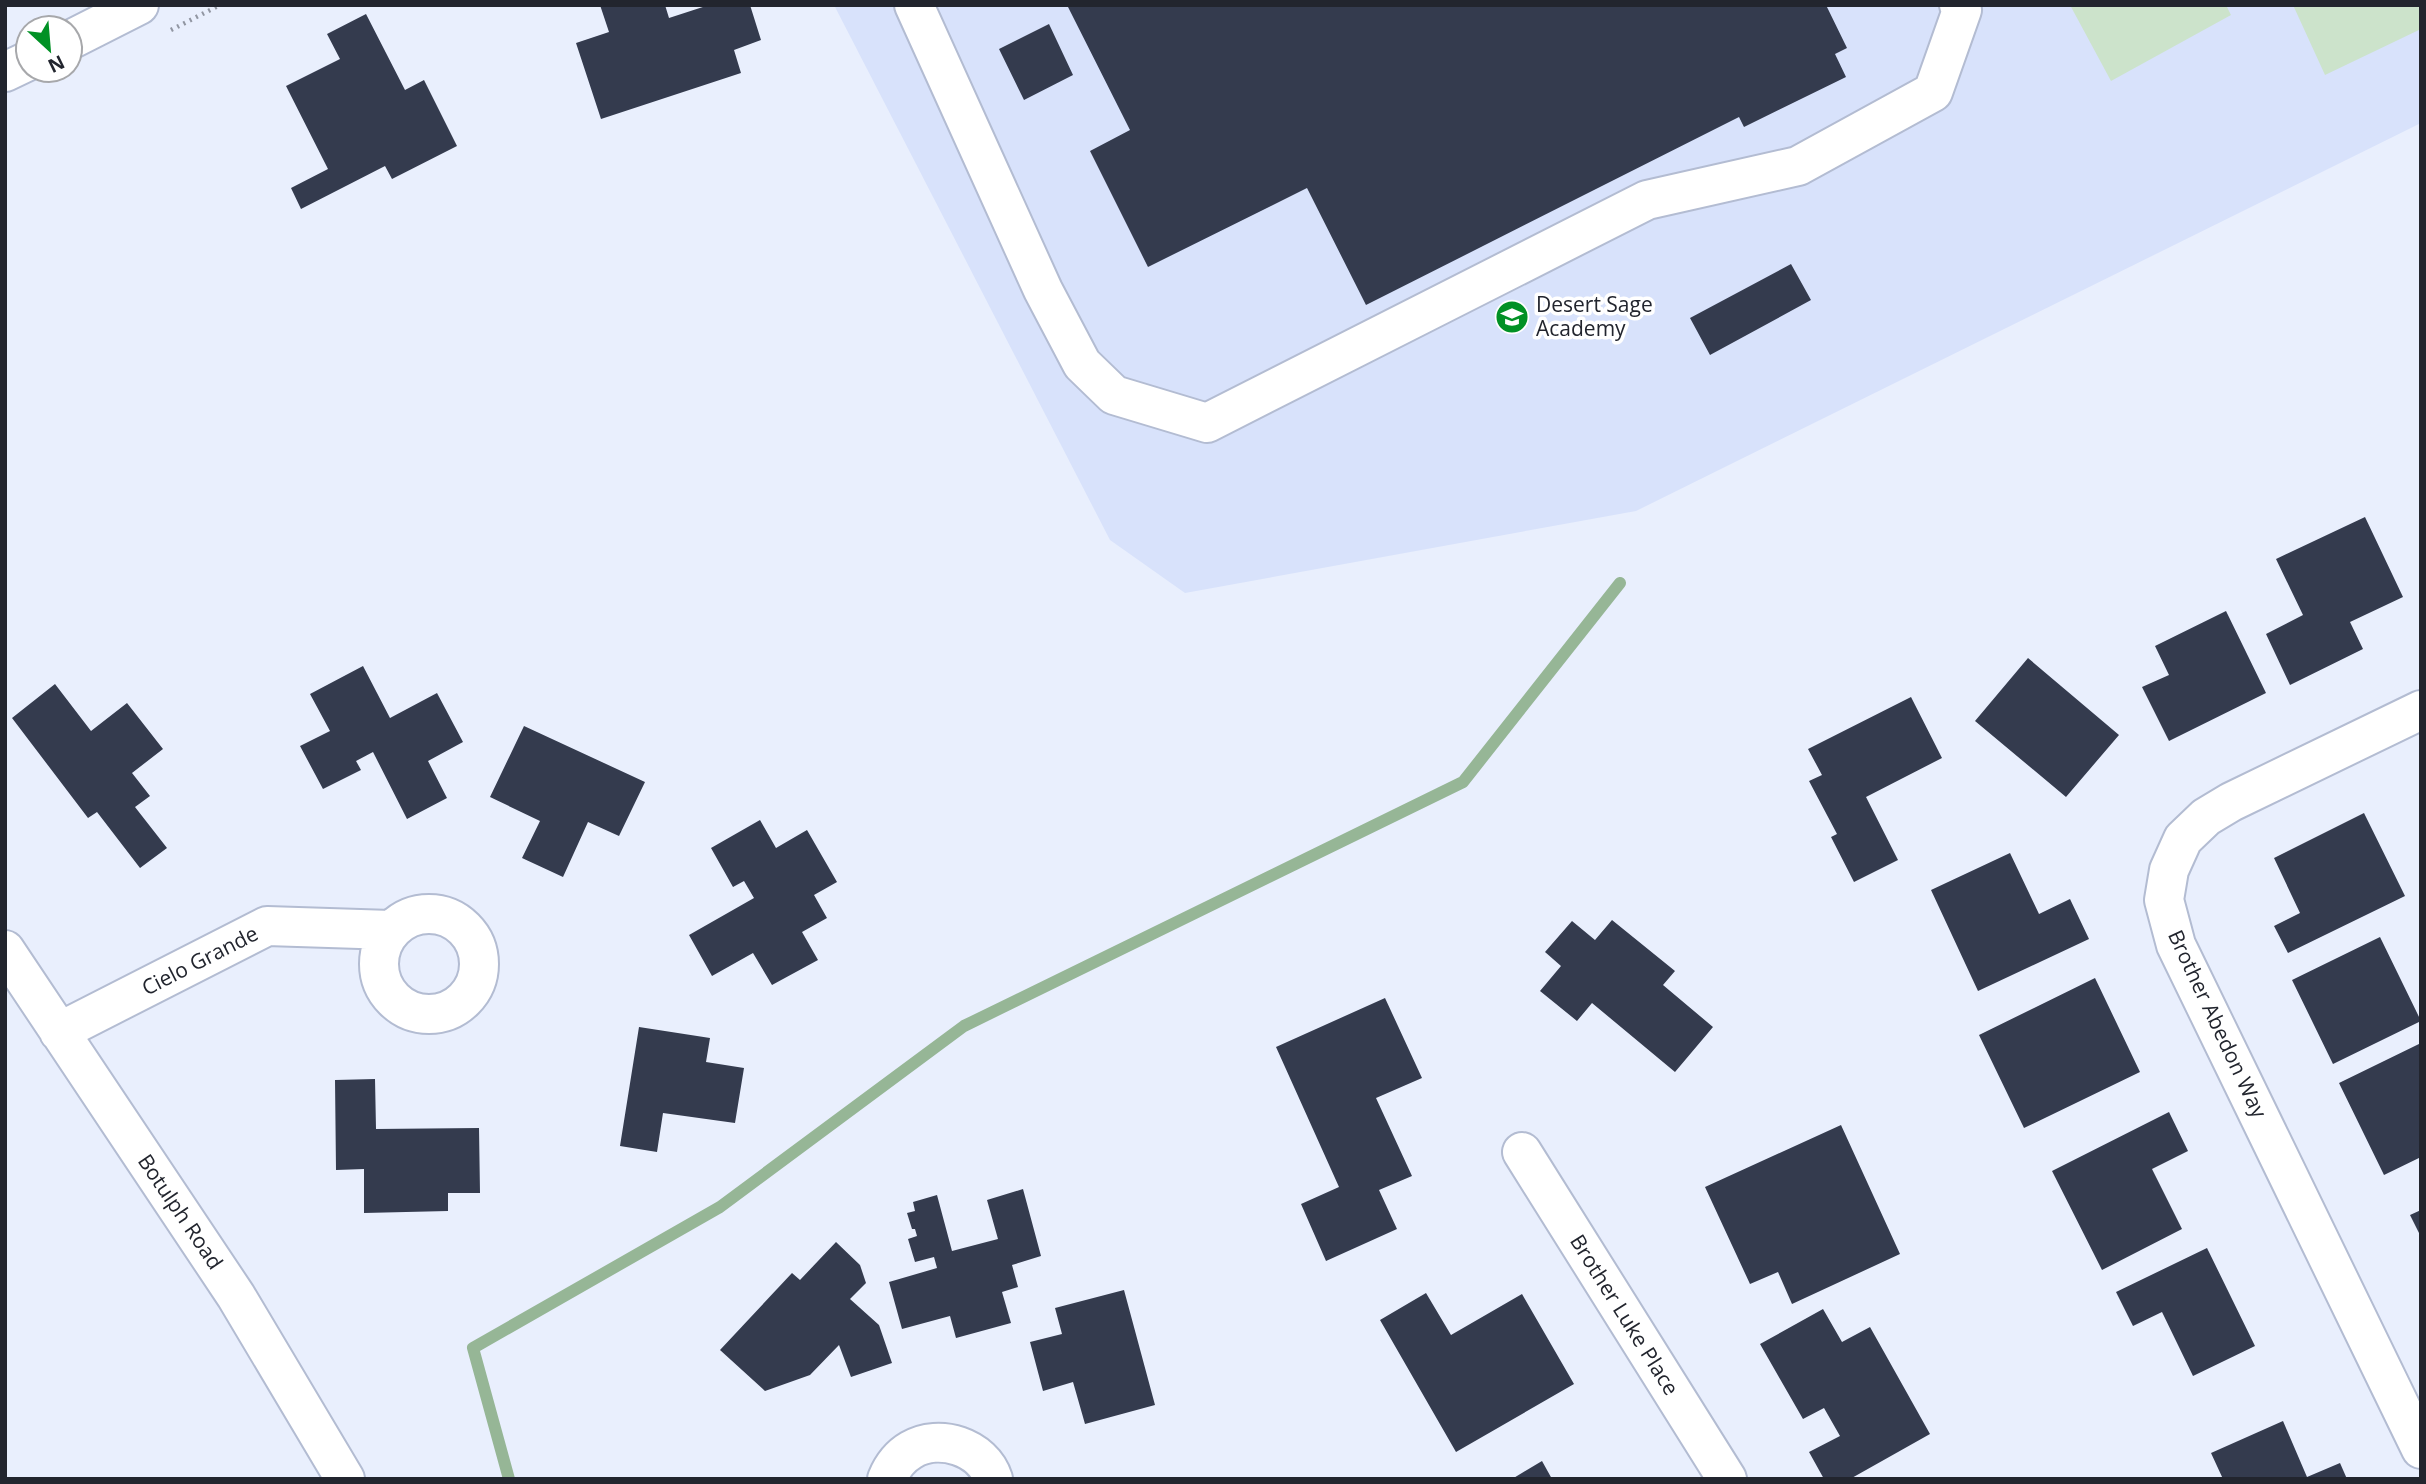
<svg xmlns="http://www.w3.org/2000/svg" width="2426" height="1484" viewBox="0 0 2426 1484" font-family="'Open Sans',sans-serif">
	<style>
		.built { fill: #d8e2fb }
		.green { fill: #cce3cb }
		.lines { fill: none; stroke-linecap: round; stroke-linejoin: round }
		.stream { stroke: #96b696; stroke-width: 12 }
		.building { fill: #343b4e }
		.minor-casing { stroke: #b3bcd2; stroke-width: 42 }
		.path { stroke: #9196a2; stroke-width: 4.5; stroke-dasharray: 2 5; stroke-linecap: butt }
		.minor { stroke: #fff; stroke-width: 38 }
		.labels { text-anchor: middle; stroke-width: 7; stroke-linejoin: round; paint-order: stroke }
		.poi-label { font-size: 21px; fill: #22252e; stroke: #fff; text-anchor: start }
		.street-label { font-size: 21px; fill: #22252e; stroke: #fff }
	</style>
	<rect width="100%" height="100%" fill="#e9effd"/>
	<path class="built" d="M 834,5 L 2421,5 L 2421,123 L 1636,511 L 1185,593 L 1110,540 Z"/>
	<path class="green" d="M 2070,5 L 2226,5 L 2231,15 L 2111,81 Z
		M 2293,5 L 2421,5 L 2421,29 L 2325,75 Z"/>
	<g class="lines">
		<path class="stream" d="M 509,1479 L 473,1348 L 720,1207 L 964,1026 L 1463,782 L 1620,583"/>
	</g>
	<path class="building" d="M 600,5 L 665,5 L 669,18 L 709,5 L 750,5 L 761,40 L 734,50 L 741,73 L 601,119 L 576,43 L 609,32 Z
		M 1067,5 L 1826,5 L 1847,48 L 1835,54 L 1846,77 L 1744,127 L 1739,117 L 1366,305 L 1307,188 L 1148,267 L 1090,151 L 1130,130 Z
		M 366,14 L 405,90 L 424,80 L 457,146 L 392,179 L 385,166 L 301,209 L 291,188 L 328,169 L 286,86 L 340,59 L 327,34 Z
		M 1049,24 L 1073,75 L 1024,100 L 999,49 Z
		M 1791,264 L 1811,300 L 1710,355 L 1690,318 Z
		M 2365,517 L 2403,597 L 2350,622 L 2363,649 L 2290,685 L 2266,634 L 2303,615 L 2276,559 Z
		M 2226,611 L 2266,693 L 2169,741 L 2142,687 L 2169,675 L 2155,646 Z
		M 2028,658 L 2119,735 L 2066,797 L 1975,721 Z
		M 363,666 L 390,718 L 437,693 L 463,742 L 428,761 L 447,798 L 407,819 L 373,752 L 356,761 L 361,770 L 323,789 L 300,746 L 330,731 L 310,694 Z
		M 55,684 L 91,731 L 127,703 L 163,749 L 132,773 L 150,796 L 135,807 L 167,848 L 140,868 L 97,812 L 88,818 L 12,718 Z
		M 1911,697 L 1942,758 L 1866,797 L 1898,860 L 1854,882 L 1831,837 L 1837,834 L 1809,781 L 1822,775 L 1808,749 Z
		M 524,726 L 645,782 L 619,836 L 588,822 L 563,877 L 522,858 L 540,821 L 490,797 Z
		M 2364,813 L 2405,896 L 2288,953 L 2274,926 L 2300,913 L 2274,858 Z
		M 760,820 L 776,848 L 807,830 L 837,882 L 814,895 L 827,918 L 802,932 L 818,960 L 772,985 L 753,953 L 712,976 L 689,935 L 754,898 L 744,881 L 733,887 L 711,848 Z
		M 2010,853 L 2039,914 L 2070,899 L 2089,939 L 1978,991 L 1931,890 Z
		M 1612,920 L 1675,971 L 1663,985 L 1713,1027 L 1675,1072 L 1592,1003 L 1577,1021 L 1540,991 L 1561,966 L 1545,952 L 1572,921 L 1595,940 Z
		M 2380,937 L 2421,1021 L 2333,1064 L 2292,980 Z
		M 2095,978 L 2140,1072 L 2024,1128 L 1979,1035 Z
		M 1385,998 L 1422,1078 L 1376,1098 L 1412,1176 L 1379,1190 L 1397,1229 L 1326,1261 L 1301,1204 L 1339,1187 L 1276,1047 Z
		M 639,1027 L 710,1038 L 706,1062 L 744,1068 L 735,1123 L 663,1113 L 657,1152 L 620,1146 Z
		M 2421,1043 L 2421,1157 L 2384,1175 L 2339,1083 Z
		M 375,1079 L 376,1129 L 479,1128 L 480,1193 L 448,1193 L 448,1211 L 364,1213 L 364,1169 L 336,1170 L 335,1080 Z
		M 2169,1112 L 2188,1151 L 2152,1169 L 2182,1229 L 2102,1270 L 2052,1171 Z
		M 1841,1125 L 1900,1254 L 1792,1304 L 1778,1272 L 1750,1284 L 1705,1187 Z
		M 1023,1189 L 1041,1256 L 1012,1265 L 1018,1287 L 1002,1292 L 1011,1323 L 956,1338 L 950,1316 L 902,1329 L 889,1282 L 937,1268 L 934,1257 L 915,1262 L 908,1239 L 917,1236 L 915,1229 L 912,1229 L 907,1213 L 915,1211 L 913,1202 L 937,1195 L 952,1251 L 998,1239 L 987,1200 Z
		M 2421,1210 L 2421,1237 L 2410,1215 Z
		M 836,1242 L 860,1265 L 866,1283 L 850,1299 L 879,1325 L 892,1363 L 851,1377 L 839,1345 L 810,1375 L 765,1391 L 720,1350 L 792,1273 L 800,1280 Z
		M 2207,1248 L 2255,1346 L 2193,1376 L 2162,1312 L 2133,1326 L 2116,1292 Z
		M 1124,1290 L 1155,1405 L 1085,1424 L 1073,1382 L 1043,1391 L 1030,1342 L 1062,1334 L 1055,1308 Z
		M 1426,1293 L 1451,1335 L 1522,1294 L 1574,1384 L 1456,1452 L 1380,1320 Z
		M 1823,1309 L 1842,1342 L 1870,1327 L 1930,1434 L 1850,1479 L 1824,1479 L 1809,1452 L 1840,1436 L 1824,1408 L 1803,1419 L 1760,1344 Z
		M 2283,1421 L 2307,1477 L 2340,1463 L 2347,1479 L 2223,1479 L 2211,1453 Z
		M 1542,1461 L 1552,1479 L 1512,1479 Z"/>
	<g class="lines">
		<defs>
			<path id="minor" d="M 914,5 L 1043,290 L 1082,364 L 1114,395 L 1207,423 L 1647,200 L 1798,166 L 1933,92 L 1962,10 L 1959,5
				M 70,40 L 139,5
				M 5,72 L 28,61
				M 2421,710 L 2231,802 L 2206,817 L 2183,839 L 2169,870 L 2164,900 L 2176,945 L 2421,1449
				M379 964a50 50 0 1 1 100 0a50 50 0 1 1-100 0Z
				M 5,950 L 236,1296 L 345,1479
				M 59,1032 L 267,926 L 391,930
				M 1522,1152 L 1727,1479
				M 887,1479 C 892,1467 899,1457 911,1450 C 939,1433 983,1447 993,1479"/>
		</defs>
		<use href="#minor" class="minor-casing"/>
		<path class="path" d="M 171,30 L 220,5"/>
		<use href="#minor" class="minor"/>
	</g>
	<defs>
		<symbol id="school-disc" viewBox="-11 -11 22 22"><circle r="9.5" fill="#019125" stroke="#fff"/><path d="M0-5L7-2L0 1L-7-2ZM-4 1L0 2.5L4 1V4Q0 6-4 4Z" fill="#fff"/></symbol>
	</defs>
	<g fill-rule="evenodd">
		<use href="#school-disc" x="1493" y="298" width="38" height="38"/>
	</g>
	<g class="labels">
		<g class="poi-label">
			<text x="1536" y="312">Desert Sage<tspan x="1536" dy="24">Academy</tspan></text>
		</g>
		<g class="street-label">
			<text transform="translate(200 961) rotate(-27)" y="7">Cielo Grande</text>
			<text transform="translate(2217 1024) rotate(65)" y="7">Brother Abedon Way</text>
			<text transform="translate(180 1212) rotate(56)" y="7">Botulph Road</text>
			<text transform="translate(1624 1315) rotate(58)" y="7">Brother Luke Place</text>
		</g>
	</g>
	<rect width="2426" height="1484" fill="none" stroke="#22252e" stroke-width="14"/>
	<g transform="translate(49 49) rotate(154)"><circle r="33" fill="#ffffff" stroke="#a7a8ab" stroke-width="2"/>
	<path d="M0-5L12 26L0 18L-12 26Z" fill="#019125"/>
	<text y="-10" font-size="19" font-weight="bold" text-anchor="middle" fill="#22252e">N</text>
	</g>
</svg>
